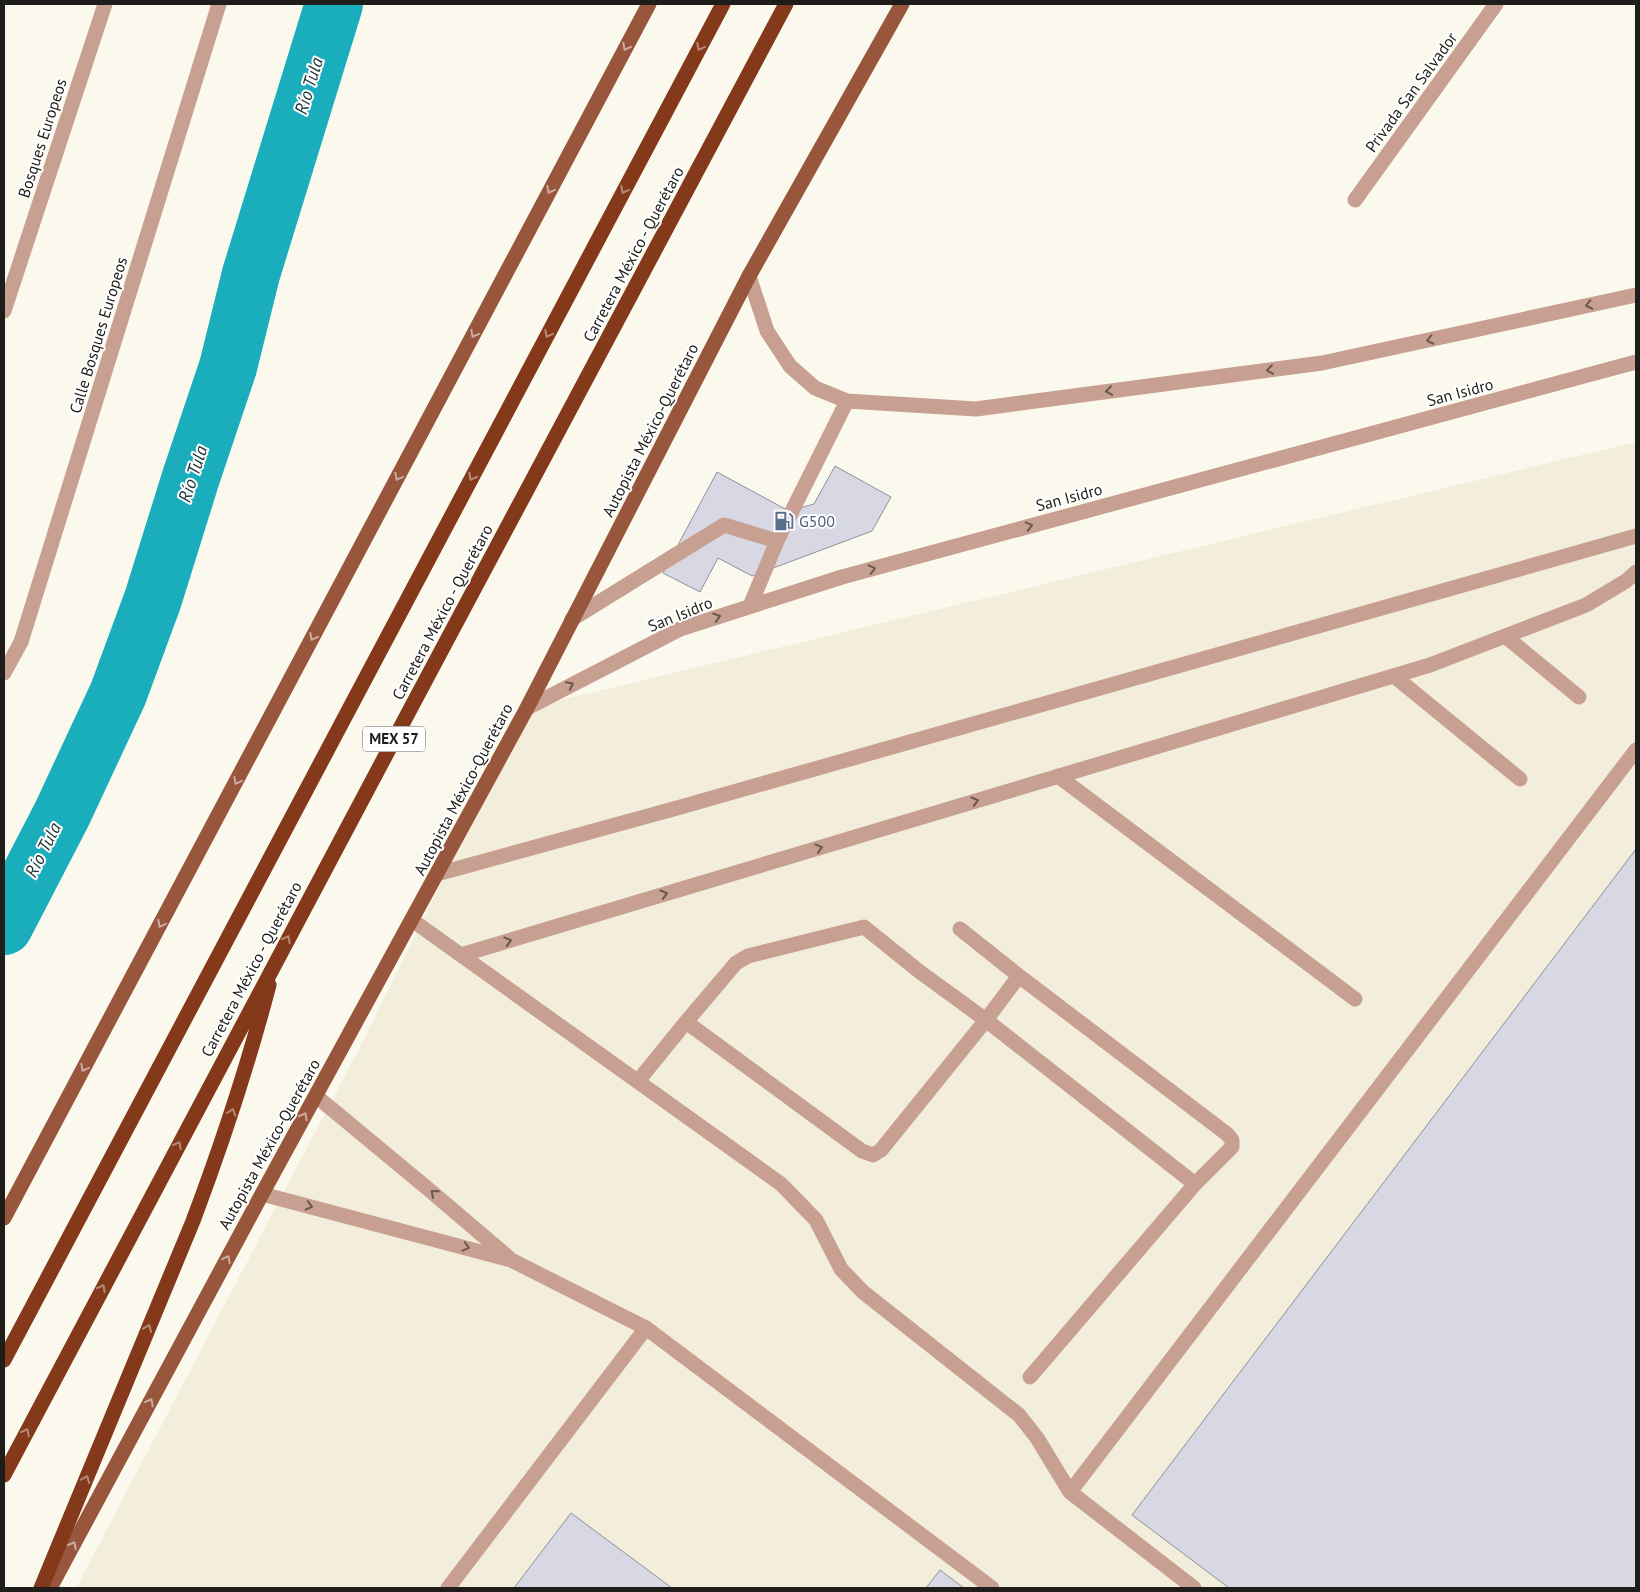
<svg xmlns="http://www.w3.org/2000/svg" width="1640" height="1592" viewBox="0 0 1640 1592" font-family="'PT Sans',sans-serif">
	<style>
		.built { fill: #f2eedb }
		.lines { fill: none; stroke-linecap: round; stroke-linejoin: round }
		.river { stroke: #1aadbb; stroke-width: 58 }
		.building { fill: #d7d8e3; stroke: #8e909a }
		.minor { stroke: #c7a092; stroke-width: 15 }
		.major { stroke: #98563d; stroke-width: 15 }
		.highway { stroke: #85391b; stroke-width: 15 }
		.oneway { stroke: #ccaa9e }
		.oneway2 { stroke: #b68876 }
		.oneway3 { stroke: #6a584f }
		.labels { text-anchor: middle; stroke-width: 4; stroke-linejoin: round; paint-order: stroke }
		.shield { fill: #fff; stroke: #62615e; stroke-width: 1 }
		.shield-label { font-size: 15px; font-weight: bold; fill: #1e1d19 }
		.street-label { font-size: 16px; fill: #1e1d19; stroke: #fff }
		.service-label { font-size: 16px; fill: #4e5e75; stroke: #fff; text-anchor: start }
		.water-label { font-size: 18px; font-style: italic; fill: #1c3335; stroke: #fff }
	</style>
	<rect width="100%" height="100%" fill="#fbf9ed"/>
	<path class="built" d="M 1636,442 L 1636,1588 L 76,1588 L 362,1043 L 527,708 Z"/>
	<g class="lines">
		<path class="river" d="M 4,926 L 62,814 L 118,694 L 153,599 L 191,477 L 228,367 L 251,274 L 334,4"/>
	</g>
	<path class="building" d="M 835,466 L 891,497 L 872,531 L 752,576 L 718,558 L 700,592 L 663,573 L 717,472 L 789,511 L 814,504 Z
		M 1636,849 L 1636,1588 L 1229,1588 L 1132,1515 Z
		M 571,1513 L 672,1588 L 514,1588 Z
		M 940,1570 L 964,1588 L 926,1588 Z"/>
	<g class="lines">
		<path class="minor" d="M 1355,200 L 1496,4
			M 749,276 L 767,331 L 790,366 L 815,388 L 847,401 L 976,409 L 1322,363 L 1636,295
			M 4,311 L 105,4
			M 750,606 L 777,541
			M 572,619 L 724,525 L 777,541 L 847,401
			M 1505,636 L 1579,697
			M 4,673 L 21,642 L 219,4
			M 1394,676 L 1520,779
			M 527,708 L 680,629 L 842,577 L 1636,362
			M 1058,776 L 1355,999
			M 437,874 L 677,808 L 1636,536
			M 412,920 L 781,1184 L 816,1220 L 841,1269 L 863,1292 L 1019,1415 L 1037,1438 L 1070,1492 L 1194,1588
			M 461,955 L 1430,665 L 1586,605 L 1626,581 L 1636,572
			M 686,1022 L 862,1151 L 873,1155 L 881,1150 L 986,1020 L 1019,976
			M 638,1081 L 686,1022 L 736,963 L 748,956 L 864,927 L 920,972 L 986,1020 L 1195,1184 L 1232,1147 L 1232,1140 L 1227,1134 L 1019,976 L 960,929
			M 316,1096 L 427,1188 L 508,1257
			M 262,1194 L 511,1260 L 646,1328 L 992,1588
			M 1030,1377 L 1195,1184
			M 1070,1492 L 1636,750
			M 448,1588 L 646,1328"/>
		<path class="major" d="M 4,1218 L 649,4
			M 50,1588 L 262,1194 L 527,708 L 749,276 L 902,4"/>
		<path class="highway" d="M 4,1360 L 723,4
			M 4,1475 C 263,984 525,494 786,4
			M 41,1588 L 193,1221 C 222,1144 248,1065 269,985"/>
	</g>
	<defs><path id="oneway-chevron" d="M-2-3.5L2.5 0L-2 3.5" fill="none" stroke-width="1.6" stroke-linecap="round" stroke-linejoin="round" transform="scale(1.25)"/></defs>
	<g class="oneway">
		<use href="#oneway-chevron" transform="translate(626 47) rotate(118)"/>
		<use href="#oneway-chevron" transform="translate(550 190) rotate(118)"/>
		<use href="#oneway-chevron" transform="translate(474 334) rotate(118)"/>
		<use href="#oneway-chevron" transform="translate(398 477) rotate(118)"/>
		<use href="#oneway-chevron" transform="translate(313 637) rotate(118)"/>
		<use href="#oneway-chevron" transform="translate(237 781) rotate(118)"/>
		<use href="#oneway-chevron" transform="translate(161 924) rotate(118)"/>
		<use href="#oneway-chevron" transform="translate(84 1068) rotate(118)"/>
		<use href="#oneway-chevron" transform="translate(304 1116) rotate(-61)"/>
		<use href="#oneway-chevron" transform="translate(227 1259) rotate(-62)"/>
		<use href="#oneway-chevron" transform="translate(150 1402) rotate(-62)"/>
		<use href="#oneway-chevron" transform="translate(73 1545) rotate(-62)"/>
	</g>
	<g class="oneway2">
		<use href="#oneway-chevron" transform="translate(700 47) rotate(118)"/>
		<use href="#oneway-chevron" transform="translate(624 190) rotate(118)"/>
		<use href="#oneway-chevron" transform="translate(548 334) rotate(118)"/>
		<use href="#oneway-chevron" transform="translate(472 477) rotate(118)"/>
		<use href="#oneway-chevron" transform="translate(287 939) rotate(-62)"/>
		<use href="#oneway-chevron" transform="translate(232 1112) rotate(-71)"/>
		<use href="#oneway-chevron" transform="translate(178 1145) rotate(-62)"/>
		<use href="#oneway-chevron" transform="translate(102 1288) rotate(-62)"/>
		<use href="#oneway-chevron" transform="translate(148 1328) rotate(-68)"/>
		<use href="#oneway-chevron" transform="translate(26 1432) rotate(-62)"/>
		<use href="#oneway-chevron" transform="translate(86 1479) rotate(-68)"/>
	</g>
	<g class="oneway3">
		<use href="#oneway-chevron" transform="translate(1589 305) rotate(168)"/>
		<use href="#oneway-chevron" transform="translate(1430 340) rotate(168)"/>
		<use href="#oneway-chevron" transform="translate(1270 370) rotate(172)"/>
		<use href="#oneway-chevron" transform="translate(1109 391) rotate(172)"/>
		<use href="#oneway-chevron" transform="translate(1029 526) rotate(-15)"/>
		<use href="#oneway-chevron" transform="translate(872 569) rotate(-15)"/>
		<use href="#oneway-chevron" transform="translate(717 617) rotate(-18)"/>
		<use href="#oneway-chevron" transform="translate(570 685) rotate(-27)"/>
		<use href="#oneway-chevron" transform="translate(975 801) rotate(-17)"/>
		<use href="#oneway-chevron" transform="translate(819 848) rotate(-17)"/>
		<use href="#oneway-chevron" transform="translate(664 894) rotate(-17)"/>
		<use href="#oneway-chevron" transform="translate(508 941) rotate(-17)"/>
		<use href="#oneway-chevron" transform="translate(434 1193) rotate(-139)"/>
		<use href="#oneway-chevron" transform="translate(309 1206) rotate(15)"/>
		<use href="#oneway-chevron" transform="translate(466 1247) rotate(15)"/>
	</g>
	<defs>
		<symbol id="fuel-bare" viewBox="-9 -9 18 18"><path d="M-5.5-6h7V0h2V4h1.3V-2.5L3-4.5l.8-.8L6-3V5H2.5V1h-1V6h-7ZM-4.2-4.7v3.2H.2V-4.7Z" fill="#5c6f8a" stroke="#fff" stroke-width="2.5" paint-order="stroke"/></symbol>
	</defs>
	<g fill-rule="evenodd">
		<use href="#fuel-bare" x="770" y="507" width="28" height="28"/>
	</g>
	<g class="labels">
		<rect class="shield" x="363" y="726.5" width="62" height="25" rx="4"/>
		<g class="shield-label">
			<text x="394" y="744">MEX 57</text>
		</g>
		<g class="street-label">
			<text transform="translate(1411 92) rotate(-54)" y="6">Privada San Salvador</text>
			<text transform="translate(42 138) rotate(-72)" y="6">Bosques Europeos</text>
			<text transform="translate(633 254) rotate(-62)" y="6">Carretera México - Querétaro</text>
			<text transform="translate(98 335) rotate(-73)" y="6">Calle Bosques Europeos</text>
			<text transform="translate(1460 392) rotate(-15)" y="6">San Isidro</text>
			<text transform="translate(650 430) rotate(-63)" y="6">Autopista México-Querétaro</text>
			<text transform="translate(1069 497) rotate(-15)" y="6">San Isidro</text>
			<text transform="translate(442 612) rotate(-62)" y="6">Carretera México - Querétaro</text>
			<text transform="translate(680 614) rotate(-22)" y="6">San Isidro</text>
			<text transform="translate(463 789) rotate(-62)" y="6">Autopista México-Querétaro</text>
			<text transform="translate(251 969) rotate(-62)" y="6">Carretera México - Querétaro</text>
			<text transform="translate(269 1144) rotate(-61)" y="6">Autopista México-Querétaro</text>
		</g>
		<g class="service-label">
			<text x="799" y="527">G500</text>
		</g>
		<g class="water-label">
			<text transform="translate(309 86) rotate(-73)" y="6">Río Tula</text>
			<text transform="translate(193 474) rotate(-72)" y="6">Río Tula</text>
			<text transform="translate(43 850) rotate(-63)" y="6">Río Tula</text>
		</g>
	</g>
	<rect width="1640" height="1592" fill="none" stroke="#1e1d19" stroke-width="10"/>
</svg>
